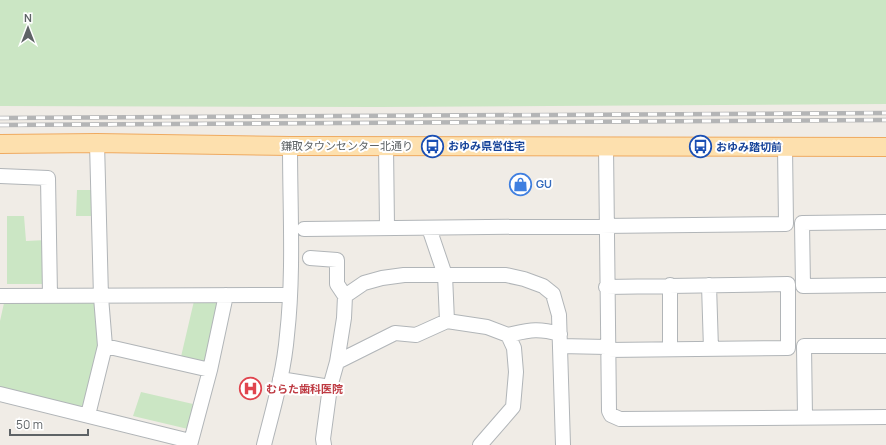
<svg xmlns="http://www.w3.org/2000/svg" width="886" height="445" viewBox="0 0 886 445" font-family="Manrope,'Noto Sans JP',sans-serif">
	<style>
		.green { fill: #cbe6c4 }
		.lines { fill: none; stroke-linecap: round; stroke-linejoin: round }
		.minor-casing { stroke: #b1b5b8; stroke-width: 16 }
		.major-casing { stroke: #efaa60; stroke-width: 20 }
		.minor { stroke: #fff; stroke-width: 14 }
		.major { stroke: #fde0ae; stroke-width: 18 }
		.rail-casing { stroke: #b4b5b6; stroke-width: 4.5 }
		.rail { stroke: #fff; stroke-width: 3; stroke-dasharray: 9; stroke-linecap: butt }
		.labels { text-anchor: middle; stroke-width: 4; stroke-linejoin: round; paint-order: stroke }
		.street-label { font-size: 11px; fill: #5e6366; stroke: #fff }
		.transit-label { font-size: 11px; font-weight: bold; fill: #164399; stroke: #fff; text-anchor: start }
		.shop-label { font-size: 11px; font-weight: bold; fill: #366cbe; stroke: #fff; text-anchor: start }
		.health-label { font-size: 11px; font-weight: bold; fill: #be3a42; stroke: #fff; text-anchor: start }
	</style>
	<rect width="100%" height="100%" fill="#f0ece6"/>
	<path class="green" d="M 0,0 L 886,0 L 886,104 L 379,107 L 0,106 Z
		M 77,190 L 98,190 L 97,216 L 76,216 Z
		M 7,216 L 24,216 L 26,241 L 46,240 L 47,284 L 7,284 Z
		M 7,301 L 93,301 L 97,305 L 99,345 L 82,409 L 0,390 L 0,321 L 4,303 Z
		M 194,301 L 217,301 L 220,304 L 206,364 L 180,361 Z
		M 141,392 L 193,404 L 188,429 L 133,416 Z"/>
	<g class="lines">
		<defs>
			<path id="minor" d="M 386,146 L 387,227
				M 606,147 L 609,411 L 611,415 L 620,419 L 886,417
				M 0,176 L 48,178 L 50,295
				M 886,222 L 802,223 L 803,286 L 886,285
				M 429,228 L 445,275 L 447,321
				M 304,229 L 786,224 L 785,147
				M 310,258 L 337,260 L 337,284 L 345,296
				M 670,285 L 670,349
				M 709,285 L 711,349
				M 606,287 L 788,284 L 788,348 L 607,350
				M 0,296 C 97,296 193,295 290,295
				M 508,335 C 531,330 537,328 560,334
				M 105,346 L 210,370
				M 560,346 L 607,347
				M 337,362 L 395,333 L 416,335 L 447,321 L 487,327 L 508,335 L 514,348 L 516,372 L 513,407 L 480,445
				M 280,379 L 330,387
				M 0,394 L 190,441
				M 88,415 L 105,346 L 101,297 L 97,143
				M 805,417 L 804,346 L 886,346
				M 190,445 L 210,370 L 226,295
				M 264,445 C 273,409 284,372 287,335 C 294,273 290,209 290,146
				M 324,445 L 323,439 L 330,387 L 337,362 L 344,318 L 345,296 L 364,283 L 382,278 L 404,275 L 506,275 L 524,279 L 543,286 L 553,294 L 559,315 L 563,445"/>
			<path id="major" d="M 0,144 L 97,143 L 290,146 L 886,147"/>
		</defs>
		<use href="#minor" class="minor-casing"/>
		<use href="#major" class="major-casing"/>
		<use href="#minor" class="minor"/>
		<use href="#major" class="major"/>
		<defs>
			<path id="rail" d="M 0,118 L 886,113
				M 0,125 L 886,120"/>
		</defs>
		<use href="#rail" class="rail-casing"/>
		<use href="#rail" class="rail"/>
	</g>
	<defs>
		<symbol id="bus-ring" viewBox="-11 -11 22 22"><circle r="9.5" fill="#fff" stroke="#1a4fb4" stroke-width="1.5"/><path d="M-5-6H5V4H4V6H2V4H-2V6H-4V4H-5ZM-3.5-4V0h7V-4ZM-3.5 1.2v1.5H-2V1.2ZM2 1.2v1.5H3.5V1.2Z" fill="#1a4fb4"/></symbol>
		<symbol id="shop-ring" viewBox="-11 -11 22 22"><circle r="9.5" fill="#fff" stroke="#3f7fe0" stroke-width="1.5"/><path d="M-5-2.5h2.3a2.7 3.5 0 0 1 5.4 0H5L5.5 6h-11ZM-1.5-2.5h3a1.5 2.3 0 0 0-3 0Z" fill="#3f7fe0"/></symbol>
		<symbol id="hospital-ring" viewBox="-11 -11 22 22"><circle r="9.5" fill="#fff" stroke="#e0444e" stroke-width="1.5"/><path d="M-5-5h3v3.5h4V-5h3V5h-3V1.5h-4V5h-3Z" fill="#e0444e"/></symbol>
	</defs>
	<g fill-rule="evenodd">
		<use href="#bus-ring" x="420" y="134" width="25" height="25"/>
		<use href="#bus-ring" x="688" y="134" width="25" height="25"/>
		<use href="#shop-ring" x="508" y="172" width="25" height="25"/>
		<use href="#hospital-ring" x="238" y="376" width="25" height="25"/>
	</g>
	<g class="labels">
		<g class="street-label">
			<text x="347" y="150">鎌取タウンセンター北通り</text>
		</g>
		<g class="transit-label">
			<text x="448" y="150">おゆみ県営住宅</text>
			<text x="716" y="151">おゆみ踏切前</text>
		</g>
		<g class="shop-label">
			<text x="536" y="188">GU</text>
		</g>
		<g class="health-label">
			<text x="266" y="393">むらた歯科医院</text>
		</g>
	</g>
	<g transform="translate(28 28)" stroke="#ffffff" stroke-width="3" paint-order="stroke">
	<path d="M0-3L7 15L0 10L-7 15Z" fill="#5e6366"/>
	<text y="-6" font-size="11" font-weight="bold" text-anchor="middle" fill="#5e6366">N</text>
	</g>
	<path d="M10 429v6h78v-6" fill="none" stroke="#5e6366" stroke-width="2"/>
	<text x="16" y="429" font-size="12" fill="#5e6366" stroke="#ffffff" stroke-width="3" paint-order="stroke">50 m</text>
</svg>
